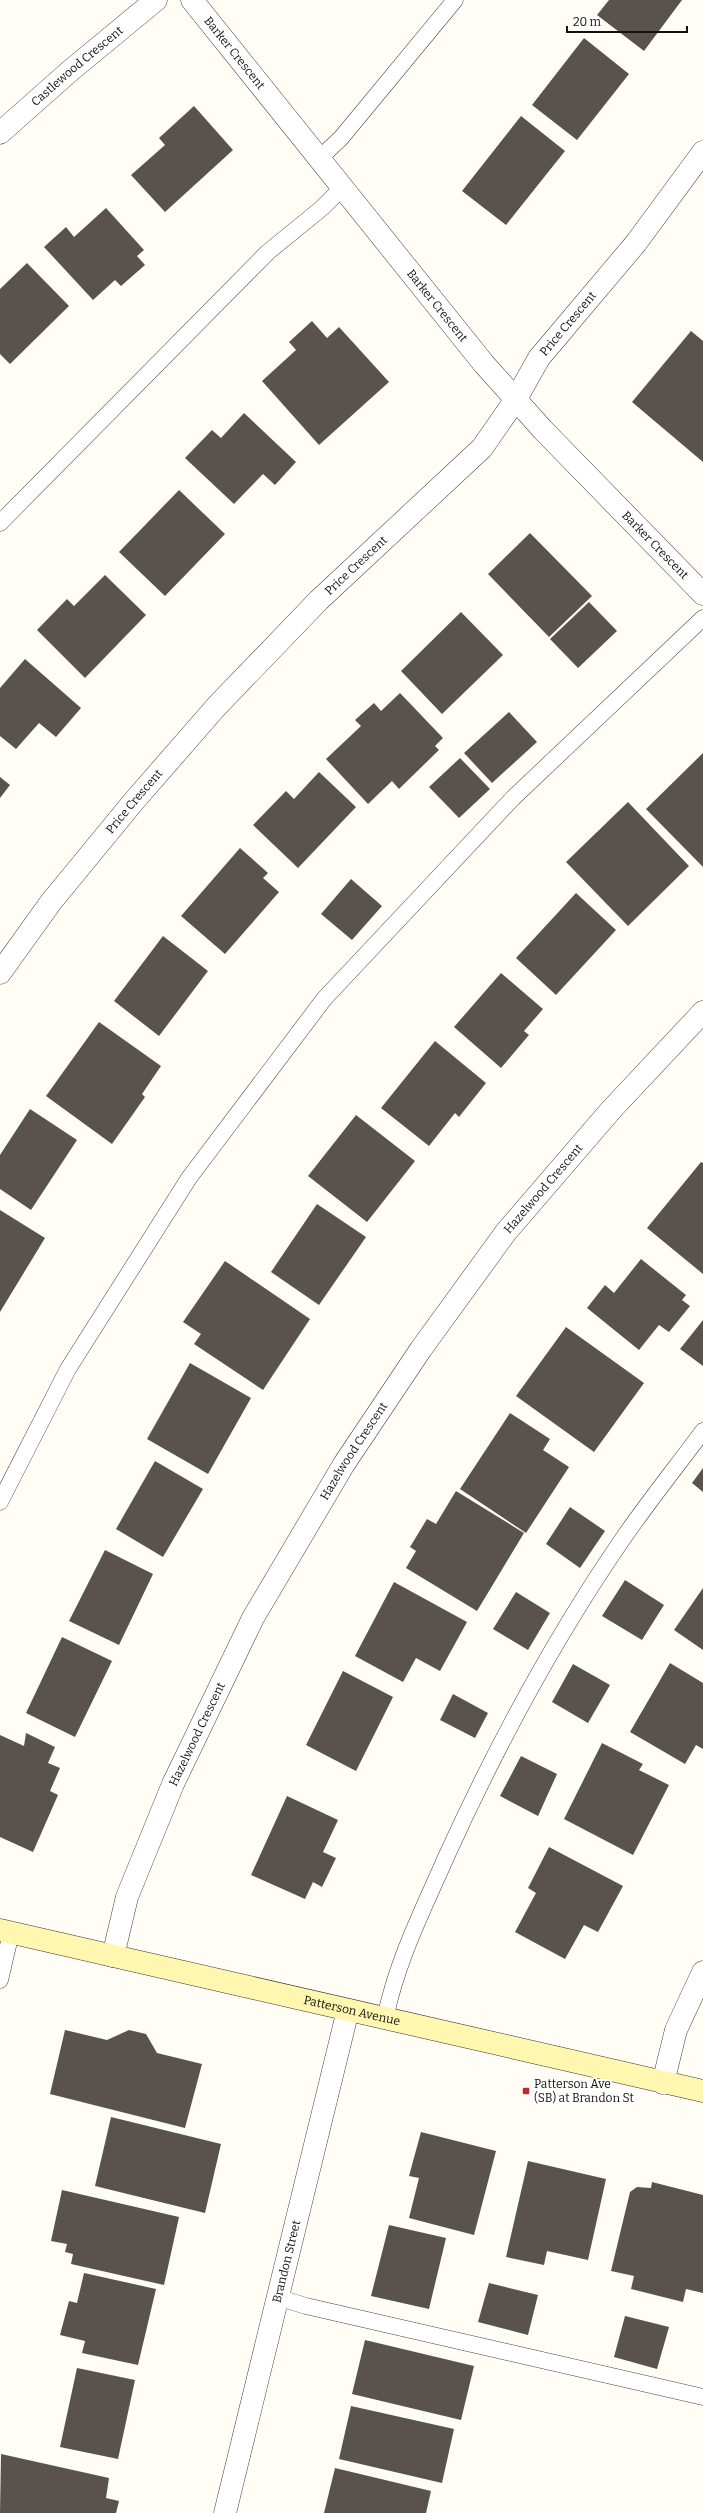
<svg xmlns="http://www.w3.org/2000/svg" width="703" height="2513" viewBox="0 0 703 2513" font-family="Bitter,serif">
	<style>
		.building { fill: #5a524d }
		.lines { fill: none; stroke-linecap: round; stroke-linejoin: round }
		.lane-casing { stroke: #444; stroke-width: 17 }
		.street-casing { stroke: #444; stroke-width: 23 }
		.secondary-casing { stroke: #333; stroke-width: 23 }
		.lane { stroke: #fff; stroke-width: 16 }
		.street { stroke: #fff; stroke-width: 22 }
		.secondary { stroke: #fff6b0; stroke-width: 22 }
		.poi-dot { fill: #c4262e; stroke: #fff; stroke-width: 1.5 }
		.labels { text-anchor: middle; stroke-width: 4; stroke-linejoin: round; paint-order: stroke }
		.street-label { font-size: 12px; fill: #111; stroke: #fff }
		.poi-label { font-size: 12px; fill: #111; stroke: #fff; text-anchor: start }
	</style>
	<rect width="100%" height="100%" fill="#fffdf5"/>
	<path class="building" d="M 609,0 L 682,0 L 644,51 L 597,15 Z
		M 584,38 L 629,74 L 577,140 L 532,105 Z
		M 194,106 L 233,150 L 165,212 L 131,175 L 165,145 L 159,138 Z
		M 521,116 L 565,151 L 506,225 L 462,191 Z
		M 106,208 L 144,250 L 137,256 L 145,265 L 121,286 L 115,280 L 93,300 L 44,247 L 66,227 L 74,237 Z
		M 27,263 L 69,306 L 10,364 L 0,354 L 0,289 Z
		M 312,321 L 327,338 L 339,327 L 389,382 L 319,445 L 262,381 L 296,350 L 289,342 Z
		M 691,331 L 703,341 L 703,462 L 632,402 Z
		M 244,413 L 296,462 L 275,485 L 263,474 L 234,504 L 185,458 L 212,430 L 221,438 Z
		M 179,490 L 225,534 L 165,596 L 119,552 Z
		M 530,533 L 592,596 L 549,637 L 488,574 Z
		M 105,575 L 146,615 L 85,678 L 37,630 L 67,599 L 74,606 Z
		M 589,602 L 617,631 L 578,668 L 550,639 Z
		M 461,612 L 503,655 L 442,714 L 401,671 Z
		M 25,659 L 81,708 L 56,737 L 39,723 L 16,749 L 0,736 L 0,688 Z
		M 400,693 L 443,738 L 435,746 L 439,750 L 399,789 L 392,781 L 368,804 L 326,759 L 361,726 L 355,720 L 374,703 L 381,711 Z
		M 509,712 L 537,742 L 492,783 L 464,753 Z
		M 703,753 L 703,867 L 646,809 Z
		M 460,758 L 490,789 L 459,818 L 429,787 Z
		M 319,772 L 356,807 L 298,868 L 253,825 L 286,791 L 294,799 Z
		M 0,777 L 10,785 L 0,798 Z
		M 628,802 L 689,866 L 628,926 L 566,862 Z
		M 240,848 L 268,873 L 263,878 L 279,892 L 225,954 L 181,916 Z
		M 351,879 L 382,906 L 352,940 L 321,914 Z
		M 576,893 L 616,930 L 556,995 L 516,958 Z
		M 163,936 L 208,971 L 159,1036 L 114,1001 Z
		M 501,973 L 543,1009 L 524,1031 L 529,1035 L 501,1068 L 454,1027 Z
		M 99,1022 L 161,1066 L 142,1094 L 145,1097 L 112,1144 L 46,1096 Z
		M 435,1041 L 486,1083 L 459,1117 L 455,1113 L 429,1146 L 381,1108 Z
		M 30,1109 L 77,1140 L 31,1210 L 0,1189 L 0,1155 Z
		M 356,1115 L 415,1161 L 367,1222 L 308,1176 Z
		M 701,1162 L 703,1163 L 703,1274 L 647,1228 Z
		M 317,1204 L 366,1237 L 319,1305 L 271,1272 Z
		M 0,1210 L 45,1238 L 0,1312 Z
		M 641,1259 L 686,1295 L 682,1300 L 690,1306 L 669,1332 L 659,1325 L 639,1350 L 587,1308 L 605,1285 L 614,1293 Z
		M 225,1261 L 310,1319 L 263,1390 L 194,1344 L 201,1334 L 183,1322 Z
		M 703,1320 L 703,1366 L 680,1349 Z
		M 566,1327 L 644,1383 L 594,1452 L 516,1396 Z
		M 190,1363 L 251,1398 L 208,1474 L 147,1439 Z
		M 510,1413 L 550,1439 L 543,1450 L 569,1467 L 526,1533 L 460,1489 Z
		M 155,1461 L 203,1489 L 163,1557 L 116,1529 Z
		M 703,1468 L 703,1492 L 692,1483 Z
		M 456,1491 L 524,1533 L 477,1611 L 406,1568 L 416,1551 L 410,1547 L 427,1519 L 436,1524 Z
		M 570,1507 L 605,1531 L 580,1568 L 546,1544 Z
		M 105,1550 L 153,1574 L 119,1645 L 69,1621 Z
		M 625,1580 L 664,1605 L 642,1640 L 602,1616 Z
		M 394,1582 L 467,1622 L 440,1671 L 416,1658 L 403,1682 L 355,1656 Z
		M 703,1588 L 703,1650 L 674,1630 Z
		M 516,1592 L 550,1613 L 528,1650 L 493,1629 Z
		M 62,1637 L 112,1661 L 75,1737 L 26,1713 Z
		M 670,1663 L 703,1683 L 703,1749 L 696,1745 L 685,1764 L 630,1732 Z
		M 573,1664 L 610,1685 L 588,1723 L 552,1702 Z
		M 343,1671 L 393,1697 L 356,1771 L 306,1745 Z
		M 453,1694 L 488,1713 L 475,1738 L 440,1720 Z
		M 26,1733 L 55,1747 L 48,1763 L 60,1768 L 50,1791 L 58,1795 L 33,1852 L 0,1837 L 0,1735 L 24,1746 Z
		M 602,1743 L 643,1764 L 639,1770 L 669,1785 L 633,1855 L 564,1819 Z
		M 521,1756 L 557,1774 L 538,1816 L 500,1796 Z
		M 287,1796 L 338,1820 L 323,1852 L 336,1858 L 322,1887 L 313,1882 L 305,1899 L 251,1875 Z
		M 549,1847 L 623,1886 L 598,1932 L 584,1925 L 565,1959 L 515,1932 L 536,1893 L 528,1888 Z
		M 65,2030 L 107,2040 L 129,2030 L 146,2034 L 157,2053 L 202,2064 L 185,2128 L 50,2094 Z
		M 111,2117 L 221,2144 L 205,2213 L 95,2186 Z
		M 421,2132 L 496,2151 L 474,2235 L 409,2218 L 419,2178 L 409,2176 Z
		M 528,2161 L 606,2179 L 588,2260 L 547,2251 L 544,2265 L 506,2257 Z
		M 652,2182 L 703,2195 L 703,2293 L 686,2289 L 683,2302 L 631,2289 L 634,2276 L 611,2271 L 630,2192 L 637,2187 L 651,2188 Z
		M 62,2190 L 179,2217 L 164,2285 L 71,2264 L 73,2254 L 65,2252 L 67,2244 L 51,2241 Z
		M 389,2225 L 446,2238 L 429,2309 L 371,2296 Z
		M 84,2273 L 156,2289 L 138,2365 L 82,2353 L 85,2341 L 60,2335 L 69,2301 L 77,2303 Z
		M 489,2283 L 538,2295 L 528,2335 L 478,2322 Z
		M 625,2316 L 669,2327 L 657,2369 L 614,2357 Z
		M 365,2340 L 474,2366 L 461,2420 L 352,2394 Z
		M 77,2368 L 135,2380 L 118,2459 L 60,2447 Z
		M 351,2406 L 454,2429 L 442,2483 L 339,2459 Z
		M 1,2454 L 109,2478 L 106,2498 L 119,2501 L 116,2513 L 0,2513 Z
		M 335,2468 L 431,2491 L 426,2513 L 324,2513 Z"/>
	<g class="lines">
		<defs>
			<path id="lane" d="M 320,158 L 341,138 L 455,0
				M 0,523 L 268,252 L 322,208 L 341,189
				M 0,1502 L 68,1369 L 189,1178 L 324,999 L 513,798 L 703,618
				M 0,1980 L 11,1933
				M 385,2019 C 397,1960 423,1910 447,1855 C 497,1745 555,1637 624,1537 C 649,1501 677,1466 703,1431
				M 277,2297 L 306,2306 L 703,2397"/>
			<g id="street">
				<path id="s1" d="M 192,0 L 484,364 L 543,430 L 703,594"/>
				<path id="s2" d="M 0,133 L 70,71 L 156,0"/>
				<path id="s3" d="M 0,973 L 51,902 L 134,801 L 216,707 L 319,600 L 482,448 L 516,399 L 539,358 L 636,243 L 703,152"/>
				<path id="s4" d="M 113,1956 L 127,1897 L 173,1784 L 253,1618 L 344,1464 L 421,1349 L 506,1232 L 611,1110 L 703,1012"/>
				<path d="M 663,2083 L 676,2030 L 703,1972"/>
				<path id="s5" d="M 225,2513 L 348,2010"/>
			</g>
			<g id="secondary">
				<path id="s6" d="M 0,1930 L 703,2091"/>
			</g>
		</defs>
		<use href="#lane" class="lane-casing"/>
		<use href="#street" class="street-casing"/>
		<use href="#secondary" class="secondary-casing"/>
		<use href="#lane" class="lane"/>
		<use href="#street" class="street"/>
		<use href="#secondary" class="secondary"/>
	</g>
	<rect class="poi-dot" x="522" y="2087" width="8" height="8" rx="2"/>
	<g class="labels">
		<g class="street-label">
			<text dy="4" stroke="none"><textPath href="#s1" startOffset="68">Barker Crescent</textPath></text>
			<text dy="4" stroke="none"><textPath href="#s2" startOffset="102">Castlewood Crescent</textPath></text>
			<text dy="4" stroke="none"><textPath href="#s1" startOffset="392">Barker Crescent</textPath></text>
			<text dy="4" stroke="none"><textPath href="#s3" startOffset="866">Price Crescent</textPath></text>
			<text dy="4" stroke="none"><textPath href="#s1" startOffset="716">Barker Crescent</textPath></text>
			<text dy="4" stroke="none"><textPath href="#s3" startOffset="542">Price Crescent</textPath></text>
			<text dy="4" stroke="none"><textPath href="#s3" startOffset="218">Price Crescent</textPath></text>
			<text dy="4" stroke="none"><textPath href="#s4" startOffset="886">Hazelwood Crescent</textPath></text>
			<text dy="4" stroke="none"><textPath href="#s4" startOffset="562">Hazelwood Crescent</textPath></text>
			<text dy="4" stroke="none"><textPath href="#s4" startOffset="238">Hazelwood Crescent</textPath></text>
			<text dy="4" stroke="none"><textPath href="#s6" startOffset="361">Patterson Avenue</textPath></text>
			<text dy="4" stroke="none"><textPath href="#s5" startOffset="259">Brandon Street</textPath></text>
		</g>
		<g class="poi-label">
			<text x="534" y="2088">Patterson Ave<tspan x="534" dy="14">(SB) at Brandon St</tspan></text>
		</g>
	</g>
	<path d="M567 26v6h120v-6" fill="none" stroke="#111111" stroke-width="2"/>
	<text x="573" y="26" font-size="12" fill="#111111" stroke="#ffffff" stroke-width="3" paint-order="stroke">20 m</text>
</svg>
